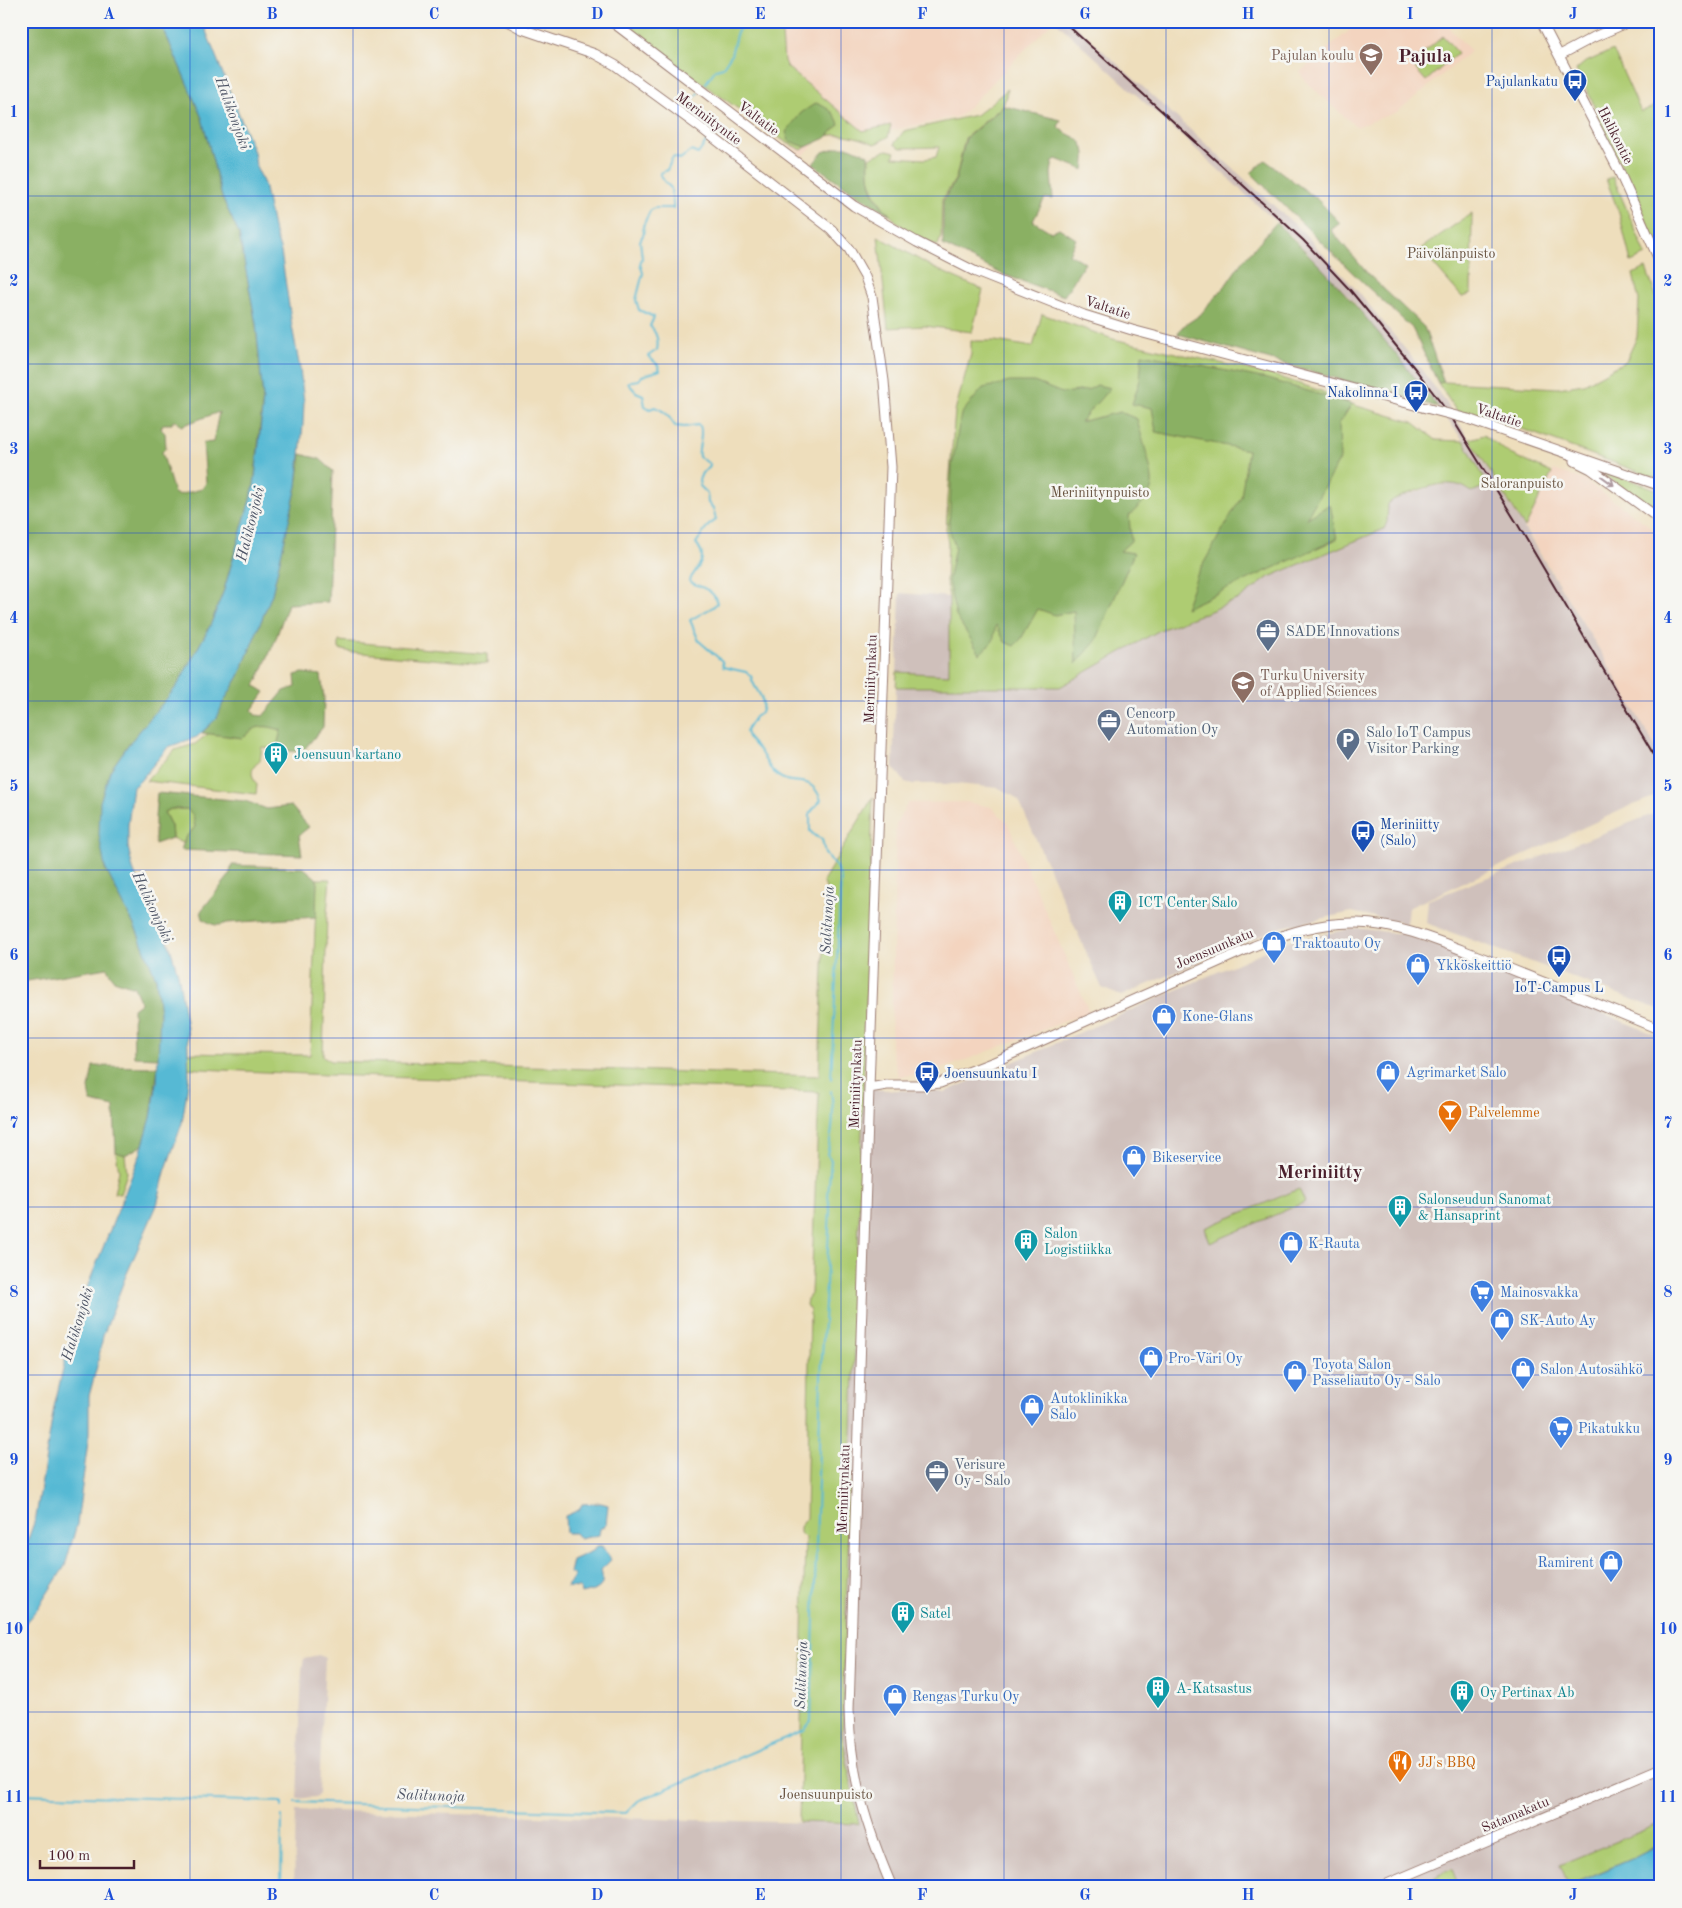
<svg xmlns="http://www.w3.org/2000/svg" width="1682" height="1908" viewBox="0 0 1682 1908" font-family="'Old Standard TT',serif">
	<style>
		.built { fill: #f3d4bf }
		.industrial { fill: #cfc0bb }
		.green { fill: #aecc72; stroke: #7c764e }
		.forest { fill: #8ab064; stroke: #6a6848; fill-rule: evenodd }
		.water { fill: #56b9d4; stroke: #506c80 }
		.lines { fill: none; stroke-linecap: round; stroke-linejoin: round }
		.stream { stroke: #56b9d4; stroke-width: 2 }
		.secondary-casing { stroke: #9c7e74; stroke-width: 11 }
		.secondary { stroke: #fff; stroke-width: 9 }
		.rail { stroke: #4a1f2b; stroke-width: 2 }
		.secondary-bridge-casing { stroke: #9c7e74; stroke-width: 11; stroke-linecap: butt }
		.secondary-bridge { stroke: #fff; stroke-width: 9 }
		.oneway { stroke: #ae9aa0 }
		.grid { fill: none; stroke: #1d4ed8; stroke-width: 1; stroke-opacity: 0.55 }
		.labels { text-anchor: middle; stroke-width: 5; stroke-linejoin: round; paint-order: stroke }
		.education-label { font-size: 14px; fill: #785e54; stroke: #f6f6f2; text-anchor: end }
		.transit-label { font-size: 14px; fill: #164399; stroke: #f6f6f2; text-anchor: end }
		.street-label { font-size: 14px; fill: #4a1f2b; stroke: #f6f6f2 }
		.park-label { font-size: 14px; fill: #685340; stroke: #f6f6f2 }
		.service-label { font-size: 14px; fill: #4e5e75; stroke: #f6f6f2; text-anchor: start }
		.culture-label { font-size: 14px; fill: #0d838f; stroke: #f6f6f2; text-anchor: start }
		.shop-label { font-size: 14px; fill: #366cbe; stroke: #f6f6f2; text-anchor: start }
		.food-label { font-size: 14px; fill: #c56008; stroke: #f6f6f2; text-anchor: start }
		.water-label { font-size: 15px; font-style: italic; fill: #4e5566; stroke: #f6f6f2 }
		.district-label { font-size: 19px; font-weight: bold; fill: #4a1f2b; stroke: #f6f6f2 }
		.neatline { fill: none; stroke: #1d4ed8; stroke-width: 2 }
		.grid-label { font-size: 16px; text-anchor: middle; font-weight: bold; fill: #1d4ed8 }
	</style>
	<rect width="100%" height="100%" fill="#f6f6f2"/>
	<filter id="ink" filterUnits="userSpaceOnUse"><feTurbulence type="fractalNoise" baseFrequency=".02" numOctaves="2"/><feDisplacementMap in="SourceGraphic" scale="10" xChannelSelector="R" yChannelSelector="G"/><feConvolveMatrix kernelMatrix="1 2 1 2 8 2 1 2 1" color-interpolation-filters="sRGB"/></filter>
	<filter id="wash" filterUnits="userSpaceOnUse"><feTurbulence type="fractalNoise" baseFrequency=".0096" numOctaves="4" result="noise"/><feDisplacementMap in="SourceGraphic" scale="20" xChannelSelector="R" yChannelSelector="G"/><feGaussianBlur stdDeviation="1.12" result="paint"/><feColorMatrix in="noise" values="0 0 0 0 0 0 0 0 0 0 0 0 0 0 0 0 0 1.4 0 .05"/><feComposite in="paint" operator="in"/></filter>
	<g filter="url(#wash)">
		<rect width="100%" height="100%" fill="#eedebc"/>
		<path class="built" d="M 629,21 L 1053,21 L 960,116 L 889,131 L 881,142 L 869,142 L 855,134 L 821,137 L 803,156 Z
			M 1372,21 L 1442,21 L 1471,51 L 1397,112 L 1356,127 L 1305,81 L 1300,72 L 1351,29 Z
			M 1554,470 L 1584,480 L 1661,534 L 1661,757 L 1602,654 L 1525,528 Z
			M 966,802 L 991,807 L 1007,822 L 1089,1012 L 950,1066 L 921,1075 L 898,1076 L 891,1047 L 896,824 L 908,803 Z"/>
		<path class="industrial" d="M 1055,21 L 1070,21 L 1303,232 L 1361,295 L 1410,355 L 1446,402 L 1602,654 L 1661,757 L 1661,794 L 1628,807 L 1408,908 L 1406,924 L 1352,912 L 1278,928 L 1121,996 L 1102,988 L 1019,801 L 1012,795 L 999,788 L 956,784 L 913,784 L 905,782 L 893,767 L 896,687 L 1060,687 L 1160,630 L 1213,610 L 1241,598 L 1269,577 L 1387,522 L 1388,504 L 1392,500 L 1431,487 L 1450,484 L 1459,485 L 1472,492 L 1488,485 L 1464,441 L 1353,301 L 1296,240 Z
			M 900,593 L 949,597 L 949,675 L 897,672 Z
			M 1661,811 L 1661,1010 L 1426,923 L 1428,900 Z
			M 1357,928 L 1403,934 L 1462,955 L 1661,1037 L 1661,1823 L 1560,1865 L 1569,1885 L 1565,1887 L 1459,1887 L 1452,1869 L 1413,1887 L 294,1887 L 296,1810 L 859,1824 L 842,1735 L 864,1089 L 945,1092 L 1290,940 Z
			M 319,1655 L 325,1658 L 319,1793 L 315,1797 L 297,1799 L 302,1670 L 304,1658 Z"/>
		<path class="green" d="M 621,21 L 781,21 L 784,61 L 787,67 L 863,131 L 891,125 L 888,137 L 875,144 C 845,132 828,129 802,150 L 787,143 L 690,75 Z
			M 1443,36 L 1458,53 L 1426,81 L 1411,64 Z
			M 1613,50 L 1641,112 L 1661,103 L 1661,256 L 1634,192 L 1601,125 L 1592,100 L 1576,70 L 1584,63 Z
			M 1008,89 L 1003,106 L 965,138 L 956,178 L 942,200 L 941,236 L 938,246 C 910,238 877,209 870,181 C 868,174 869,165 869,158 L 887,150 L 895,152 L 893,157 L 925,159 L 936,157 L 939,147 L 901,148 L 894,144 L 904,131 L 976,115 Z
			M 1613,177 L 1646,255 L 1631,262 L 1619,213 L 1606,179 Z
			M 1472,213 L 1471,294 L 1462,297 L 1420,249 Z
			M 878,236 L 934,268 L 983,290 L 972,332 L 925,326 L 888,328 Z
			M 1646,268 L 1661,310 L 1661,480 L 1522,429 L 1457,412 L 1438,383 L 1444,382 L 1558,388 L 1584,384 L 1626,361 L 1637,337 L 1639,300 L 1633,274 Z
			M 1042,314 L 1113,339 L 1269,374 L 1321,391 L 1357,406 L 1413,422 L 1436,440 L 1464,441 L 1488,485 L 1472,492 C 1467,489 1463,486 1458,485 C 1439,480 1410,493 1393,500 L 1388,504 L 1387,522 L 1384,529 L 1269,577 L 1241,598 L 1213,610 L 1160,630 L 1060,687 L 896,687 L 897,672 L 949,675 L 949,597 L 946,582 L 948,544 L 946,531 L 948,498 L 955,411 L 971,354 L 971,341 L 995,341 L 1033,347 Z
			M 1484,435 L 1510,454 L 1552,473 L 1525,528 L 1470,439 Z
			M 1599,469 L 1661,491 L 1661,516 L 1599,471 Z
			M 339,641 L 487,654 L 487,664 L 351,652 L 339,649 Z
			M 268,726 L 282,730 L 276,750 L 262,747 L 260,761 C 250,768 250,775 257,785 L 256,794 L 146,781 L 175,750 L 195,744 L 209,733 L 243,738 L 252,728 Z
			M 873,797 L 842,1735 L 859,1824 L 799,1822 L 805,1538 L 800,1533 L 800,1527 L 806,1518 L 810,1311 L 806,1305 L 807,1299 L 811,1294 L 819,1092 L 327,1075 L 180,1068 L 182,1053 L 310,1055 L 317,879 L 330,879 L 327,913 L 323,1056 L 331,1061 L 819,1076 L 826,888 L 823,881 Z
			M 171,809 L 187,809 L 193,815 L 195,827 L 182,843 L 172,838 L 171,826 L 164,812 Z
			M 116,1152 L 125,1155 L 127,1173 L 120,1194 L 114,1193 L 119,1171 Z
			M 1299,1189 L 1305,1202 L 1210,1243 L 1205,1228 Z
			M 1661,1823 L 1661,1844 L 1634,1858 L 1569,1885 L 1560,1865 Z
			M 1452,1869 L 1459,1887 L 1413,1887 Z"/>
		<path class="forest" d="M 21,21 L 160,21 L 202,118 L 222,197 L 239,234 L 256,324 L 263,398 L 254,486 L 224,590 L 210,626 L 177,686 L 128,745 L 110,771 L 105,868 L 137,931 L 156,978 L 160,1013 L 159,1058 L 134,1057 L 133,1009 L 141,1003 L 134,987 L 114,980 L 107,968 L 21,982 ZM 219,412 L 213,442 L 203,443 L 206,483 L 202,489 L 178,495 L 174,493 L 162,452 L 166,448 L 165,433 L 161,429 L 163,424 L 172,424 L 173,421 L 177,421 L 181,426 Z
			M 816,103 C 828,108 835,112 839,124 L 826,138 L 806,147 L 789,141 L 786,132 L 801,113 Z
			M 1004,106 L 1061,120 L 1058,127 C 1062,131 1066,133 1072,136 C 1087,143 1086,155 1084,170 L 1056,159 L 1053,161 L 1051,173 L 1053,199 L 1045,198 L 1033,221 L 1051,232 L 1059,228 L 1076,239 L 1069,254 L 1085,263 L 1064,296 L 1002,274 L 943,245 L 943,201 L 956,179 L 966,138 Z
			M 838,147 L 850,147 L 868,155 C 869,184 869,192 889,214 L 856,194 L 813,164 L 823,152 Z
			M 1265,160 L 1317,199 L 1340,223 L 1331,230 L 1368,274 L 1424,327 L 1444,382 L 1438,383 L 1412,328 L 1362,282 L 1251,173 Z
			M 1276,223 C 1337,278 1387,343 1438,407 L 1178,334 L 1182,327 L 1200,315 L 1225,286 L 1241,263 Z
			M 1142,354 L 1267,379 L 1352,404 L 1339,424 L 1340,459 L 1306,519 L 1330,504 L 1337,539 L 1185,608 L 1197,575 L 1241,497 L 1248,450 L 1156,432 L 1152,408 L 1132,404 L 1140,380 Z
			M 1010,382 L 1034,382 L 1062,393 L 1088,390 L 1097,385 L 1110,388 L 1080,422 L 1120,412 L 1137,419 C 1140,433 1154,472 1152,485 C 1151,497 1137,508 1129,516 L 1131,541 L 1120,551 L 1134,553 L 1096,641 L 1076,664 L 1074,611 L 1055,615 L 1038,609 L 1021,639 L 1014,646 L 1005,642 L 996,625 L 993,641 L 980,654 L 956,616 L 948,581 L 955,547 L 949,528 L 952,466 L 961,414 L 983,388 Z
			M 301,454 L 320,459 L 333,471 L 328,602 L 288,604 L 275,641 L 255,686 L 265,692 L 252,710 L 255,715 L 263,716 L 284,691 L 296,687 L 295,675 L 303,673 L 321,675 L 324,698 L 323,727 L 302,752 L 276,750 L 281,730 C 263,725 257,724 243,738 L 202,733 L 208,727 L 239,676 L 272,594 L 297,486 Z
			M 157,793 L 245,801 L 267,809 L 291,806 L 309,827 L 299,835 L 302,855 L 181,850 L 185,838 L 195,827 L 193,815 L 187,809 L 171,809 L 164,812 L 171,826 L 172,838 L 155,844 L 155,818 Z
			M 232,865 L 304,868 L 317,879 L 316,917 L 227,923 C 217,927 212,925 203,919 L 201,911 L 229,876 Z
			M 93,1066 L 158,1067 L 151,1118 L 143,1145 L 125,1155 L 116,1152 L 114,1107 L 91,1102 L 89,1088 Z"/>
		<path class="water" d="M 160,21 L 202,21 L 254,152 L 256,166 L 264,184 L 273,227 L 281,252 L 292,326 L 300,369 L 304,402 L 303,424 L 297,486 L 272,594 L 239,676 L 223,703 L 217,718 L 197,737 L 168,747 L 140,781 L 133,787 L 128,825 L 128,847 L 133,869 L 140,887 L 166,934 L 178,974 L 187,1027 L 189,1074 L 186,1097 L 182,1123 L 165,1172 L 157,1205 L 125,1278 L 103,1336 L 97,1366 L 89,1396 L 89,1434 L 77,1524 L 65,1566 L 38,1608 L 21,1628 L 21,1559 L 36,1517 L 54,1407 L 70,1339 L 82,1300 L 140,1155 L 151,1118 L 157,1082 L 160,1013 L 156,978 L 137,931 L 105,868 L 99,835 L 100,802 L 110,771 L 128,745 L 177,686 L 210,626 L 224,590 L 254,486 L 259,443 L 263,398 L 256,324 L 239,234 L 222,197 L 202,118 Z
			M 601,1503 L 608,1505 L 606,1525 L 600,1529 L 599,1535 L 580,1539 L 575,1533 L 566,1533 L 565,1516 L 579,1510 L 582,1504 Z
			M 596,1546 L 602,1546 L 611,1560 L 601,1570 C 606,1590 597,1590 581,1594 L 580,1588 L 566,1587 L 574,1578 L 573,1574 L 569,1573 L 572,1560 L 594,1550 Z
			M 1661,1844 L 1661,1877 L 1643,1887 L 1566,1887 L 1634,1858 Z"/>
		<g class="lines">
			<path class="stream" d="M 705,84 L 716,69 L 723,67 L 731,55 L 736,35 L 743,21
				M 695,97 L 698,93
				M 689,104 L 690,109 L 716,128
				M 707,141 L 698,154 L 691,151 L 680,159 L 673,157 L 667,170 L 660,173 L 664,181 L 671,188 C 671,195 674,202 673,208 L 654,208 L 650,211 L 643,226 L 644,233 L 640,241 L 642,258 L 640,264 L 643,273 L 636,300 L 639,310 L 654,317 L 650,326 C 657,333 659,340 657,350 L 648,356 L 658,365 L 660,370 L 642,376 L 639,380 L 632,381 L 628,383 L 636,392 L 643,395 L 645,406 L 650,409 L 655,407 C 665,410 669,417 675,426 L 685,427 L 697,425 L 700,426 C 704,437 697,446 699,457 L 710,464 L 709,468 L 702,473 L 699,480 L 700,486 L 707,493 L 708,503 L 713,508 L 716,520 L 709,525 L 696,543 C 709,559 698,566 689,581 C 699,588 714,588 717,603 L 713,607 L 690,620 L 699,641 L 722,661 L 723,667 L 746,672 L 751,676 C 754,692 767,695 761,713 L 755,717 L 746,731 C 748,741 753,743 759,750 C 765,758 768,768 777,775 C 793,789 810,771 821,800 L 810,813 L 810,831 L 815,836 L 822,839 L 825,854 L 835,865 L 841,878 L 831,1079
				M 21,1794 L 282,1802 L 282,1807
				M 295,1802 L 626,1813 L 638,1801 L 804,1730 L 811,1721 L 821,1377 L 830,1210 L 828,1196 L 831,1160 L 827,1154 C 833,1132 835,1113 831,1091
				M 281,1887 L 282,1816"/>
		</g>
	</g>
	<g filter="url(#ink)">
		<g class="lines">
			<defs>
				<path id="secondary" d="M 507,21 L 522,29 L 595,54 L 615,65 L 697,125 L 831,229 L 849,249 L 865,277 L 872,297 L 884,381 L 891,467 L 869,1088 L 849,1709 C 850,1776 866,1826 892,1887
					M 611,21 L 854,206 L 917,242 L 976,272 L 1084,315 L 1132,330 L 1422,407
					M 1541,21 L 1618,169 L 1661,264
					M 1560,55 L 1594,37 L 1631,21
					M 1468,419 L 1661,486
					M 1575,461 L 1591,469 L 1661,520
					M 869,1088 L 887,1085 L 925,1085 L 940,1083 L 994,1062 L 1254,946 C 1287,933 1320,922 1357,923 C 1403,924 1445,944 1488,960 C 1546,983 1603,1006 1661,1030
					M 1380,1887 L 1661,1768"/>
			</defs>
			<use href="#secondary" class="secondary-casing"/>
			<use href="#secondary" class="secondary"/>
			<path class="rail" d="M 1063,21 L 1303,240 L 1350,290 L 1416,370 L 1450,415 L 1518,525 L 1661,767"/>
			<defs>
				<path id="secondary-bridge" d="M 1422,407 L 1468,419"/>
			</defs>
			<use href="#secondary-bridge" class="secondary-bridge-casing"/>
			<use href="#secondary-bridge" class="secondary-bridge"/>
		</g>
		<defs><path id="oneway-shaft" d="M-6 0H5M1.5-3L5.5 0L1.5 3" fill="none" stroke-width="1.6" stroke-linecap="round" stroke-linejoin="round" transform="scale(1.25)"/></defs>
		<use class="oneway" href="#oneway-shaft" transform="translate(1608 481) rotate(36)"/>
	</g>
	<path class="grid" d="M 190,21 L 190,1887M 353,21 L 353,1887M 516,21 L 516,1887M 678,21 L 678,1887M 841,21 L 841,1887M 1004,21 L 1004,1887M 1166,21 L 1166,1887M 1329,21 L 1329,1887M 1492,21 L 1492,1887M 21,196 L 1661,196M 21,364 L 1661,364M 21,533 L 1661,533M 21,701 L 1661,701M 21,870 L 1661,870M 21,1038 L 1661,1038M 21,1207 L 1661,1207M 21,1375 L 1661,1375M 21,1544 L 1661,1544M 21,1712 L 1661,1712"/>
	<defs>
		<symbol id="school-pin" viewBox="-11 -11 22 30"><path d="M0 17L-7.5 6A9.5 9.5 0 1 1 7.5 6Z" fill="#8d6e63" stroke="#f6f6f2"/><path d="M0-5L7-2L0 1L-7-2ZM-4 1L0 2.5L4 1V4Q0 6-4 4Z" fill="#fff"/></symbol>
		<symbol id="bus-pin" viewBox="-11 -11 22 30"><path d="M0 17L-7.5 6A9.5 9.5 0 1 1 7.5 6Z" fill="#1a4fb4" stroke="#f6f6f2"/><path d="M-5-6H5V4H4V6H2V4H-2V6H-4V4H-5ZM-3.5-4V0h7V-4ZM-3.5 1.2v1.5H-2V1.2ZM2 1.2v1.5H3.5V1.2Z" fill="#fff"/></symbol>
		<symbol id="office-pin" viewBox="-11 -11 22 30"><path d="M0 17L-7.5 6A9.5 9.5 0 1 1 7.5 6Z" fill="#5c6f8a" stroke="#f6f6f2"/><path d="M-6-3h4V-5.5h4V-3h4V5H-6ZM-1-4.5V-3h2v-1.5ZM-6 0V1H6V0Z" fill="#fff"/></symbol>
		<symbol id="university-pin" viewBox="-11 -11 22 30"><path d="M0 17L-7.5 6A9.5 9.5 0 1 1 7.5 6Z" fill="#8d6e63" stroke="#f6f6f2"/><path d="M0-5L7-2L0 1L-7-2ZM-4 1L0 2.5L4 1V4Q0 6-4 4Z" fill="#fff"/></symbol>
		<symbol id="parking-pin" viewBox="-11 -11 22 30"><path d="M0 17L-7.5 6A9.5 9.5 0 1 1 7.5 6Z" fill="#5c6f8a" stroke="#f6f6f2"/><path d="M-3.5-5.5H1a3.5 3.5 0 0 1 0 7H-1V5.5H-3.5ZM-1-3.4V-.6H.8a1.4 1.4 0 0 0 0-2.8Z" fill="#fff"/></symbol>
		<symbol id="building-pin" viewBox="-11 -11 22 30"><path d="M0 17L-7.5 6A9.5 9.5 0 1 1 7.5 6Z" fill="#0f9aa8" stroke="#f6f6f2"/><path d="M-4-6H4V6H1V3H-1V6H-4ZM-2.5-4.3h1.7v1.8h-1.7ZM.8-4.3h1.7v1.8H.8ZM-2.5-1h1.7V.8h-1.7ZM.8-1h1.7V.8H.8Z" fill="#fff"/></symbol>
		<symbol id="shop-pin" viewBox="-11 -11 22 30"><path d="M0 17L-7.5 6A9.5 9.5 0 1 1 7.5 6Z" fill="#3f7fe0" stroke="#f6f6f2"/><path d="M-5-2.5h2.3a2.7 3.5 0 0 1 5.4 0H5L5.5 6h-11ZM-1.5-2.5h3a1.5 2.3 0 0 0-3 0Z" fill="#fff"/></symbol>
		<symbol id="bar-pin" viewBox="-11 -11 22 30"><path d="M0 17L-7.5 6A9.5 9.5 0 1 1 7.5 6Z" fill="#e8710a" stroke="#f6f6f2"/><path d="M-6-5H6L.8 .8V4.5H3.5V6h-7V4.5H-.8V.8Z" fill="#fff"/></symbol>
		<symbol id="supermarket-pin" viewBox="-11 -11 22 30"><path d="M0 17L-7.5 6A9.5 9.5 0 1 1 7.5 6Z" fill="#3f7fe0" stroke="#f6f6f2"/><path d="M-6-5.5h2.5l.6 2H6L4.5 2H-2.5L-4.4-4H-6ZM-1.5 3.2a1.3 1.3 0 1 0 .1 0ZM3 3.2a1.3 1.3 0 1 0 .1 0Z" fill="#fff"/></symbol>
		<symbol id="restaurant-pin" viewBox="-11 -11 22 30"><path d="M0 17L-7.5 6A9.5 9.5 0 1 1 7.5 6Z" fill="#e8710a" stroke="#f6f6f2"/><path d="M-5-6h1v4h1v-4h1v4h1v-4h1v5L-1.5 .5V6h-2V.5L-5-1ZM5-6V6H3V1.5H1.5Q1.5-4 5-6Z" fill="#fff"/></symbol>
	</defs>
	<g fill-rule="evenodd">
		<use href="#school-pin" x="1357" y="41" width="28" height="38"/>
		<use href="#bus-pin" x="1561" y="67" width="28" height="38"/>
		<use href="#bus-pin" x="1402" y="378" width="28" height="38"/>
		<use href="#office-pin" x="1254" y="617" width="28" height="38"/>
		<use href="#university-pin" x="1229" y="669" width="28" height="38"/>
		<use href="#office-pin" x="1095" y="707" width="28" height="38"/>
		<use href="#parking-pin" x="1334" y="726" width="28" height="38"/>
		<use href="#building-pin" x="262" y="740" width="28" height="38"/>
		<use href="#bus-pin" x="1349" y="818" width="28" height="38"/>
		<use href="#building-pin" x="1106" y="888" width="28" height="38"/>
		<use href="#shop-pin" x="1260" y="929" width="28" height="38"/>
		<use href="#bus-pin" x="1545" y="943" width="28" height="38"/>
		<use href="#shop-pin" x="1404" y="951" width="28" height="38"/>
		<use href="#shop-pin" x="1150" y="1002" width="28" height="38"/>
		<use href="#shop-pin" x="1374" y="1058" width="28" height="38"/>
		<use href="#bus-pin" x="913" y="1059" width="28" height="38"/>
		<use href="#bar-pin" x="1436" y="1098" width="28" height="38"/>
		<use href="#shop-pin" x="1120" y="1143" width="28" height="38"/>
		<use href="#building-pin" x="1386" y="1193" width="28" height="38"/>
		<use href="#building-pin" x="1012" y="1227" width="28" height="38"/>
		<use href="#shop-pin" x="1277" y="1229" width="28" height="38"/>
		<use href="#supermarket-pin" x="1468" y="1278" width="28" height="38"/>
		<use href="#shop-pin" x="1488" y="1306" width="28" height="38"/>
		<use href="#shop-pin" x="1137" y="1344" width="28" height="38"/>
		<use href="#shop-pin" x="1509" y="1355" width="28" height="38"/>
		<use href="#shop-pin" x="1281" y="1358" width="28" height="38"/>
		<use href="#shop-pin" x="1018" y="1392" width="28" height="38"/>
		<use href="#supermarket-pin" x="1547" y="1414" width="28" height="38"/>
		<use href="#office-pin" x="923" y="1458" width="28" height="38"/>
		<use href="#shop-pin" x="1597" y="1548" width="28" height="38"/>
		<use href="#building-pin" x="889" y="1599" width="28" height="38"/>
		<use href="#building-pin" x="1144" y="1674" width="28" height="38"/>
		<use href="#building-pin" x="1448" y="1678" width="28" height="38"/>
		<use href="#shop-pin" x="881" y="1682" width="28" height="38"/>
		<use href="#restaurant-pin" x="1386" y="1748" width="28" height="38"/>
	</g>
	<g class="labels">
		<g class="education-label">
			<text x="1354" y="60">Pajulan koulu</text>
			<text x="1260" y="680" text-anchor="start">Turku University<tspan x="1260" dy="16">of Applied Sciences</tspan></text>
		</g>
		<g class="transit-label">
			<text x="1558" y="86">Pajulankatu</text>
			<text x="1398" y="397">Nakolinna I</text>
			<text x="1380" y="829" text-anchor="start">Meriniitty<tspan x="1380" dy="16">(Salo)</tspan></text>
			<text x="1559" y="992" text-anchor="middle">IoT-Campus L</text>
			<text x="944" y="1078" text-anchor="start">Joensuunkatu I</text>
		</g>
		<g class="street-label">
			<text transform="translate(709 118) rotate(37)" y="5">Meriniityntie</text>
			<text transform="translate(759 118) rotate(37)" y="5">Valtatie</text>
			<text transform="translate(1616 135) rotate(63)" y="5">Halikontie</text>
			<text transform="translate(1108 307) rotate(18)" y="5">Valtatie</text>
			<text transform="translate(1499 415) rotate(19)" y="5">Valtatie</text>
			<text transform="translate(870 679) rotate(-88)" y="5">Meriniitynkatu</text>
			<text transform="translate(1214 948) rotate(-23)" y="5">Joensuunkatu</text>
			<text transform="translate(855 1084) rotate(-88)" y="5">Meriniitynkatu</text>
			<text transform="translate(843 1489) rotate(-88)" y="5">Meriniitynkatu</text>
			<text transform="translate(1515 1814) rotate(-23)" y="5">Satamakatu</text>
		</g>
		<g class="park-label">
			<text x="1451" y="258">Päivölänpuisto</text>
			<text x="1522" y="488">Saloranpuisto</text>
			<text x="1100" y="497">Meriniitynpuisto</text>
			<text x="826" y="1799">Joensuunpuisto</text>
		</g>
		<g class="service-label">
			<text x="1286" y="636">SADE Innovations</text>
			<text x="1126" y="718">Cencorp<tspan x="1126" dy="16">Automation Oy</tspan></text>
			<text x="1366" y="737">Salo IoT Campus<tspan x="1366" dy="16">Visitor Parking</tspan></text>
			<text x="954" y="1469">Verisure<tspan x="954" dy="16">Oy - Salo</tspan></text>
		</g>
		<g class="culture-label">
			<text x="294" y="759">Joensuun kartano</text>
			<text x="1138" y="907">ICT Center Salo</text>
			<text x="1418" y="1204">Salonseudun Sanomat<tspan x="1418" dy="16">&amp; Hansaprint</tspan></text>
			<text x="1044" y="1238">Salon<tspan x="1044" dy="16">Logistiikka</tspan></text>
			<text x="920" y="1618">Satel</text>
			<text x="1176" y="1693">A-Katsastus</text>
			<text x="1480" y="1697">Oy Pertinax Ab</text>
		</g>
		<g class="shop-label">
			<text x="1292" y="948">Traktoauto Oy</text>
			<text x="1436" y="970">Ykköskeittiö</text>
			<text x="1182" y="1021">Kone-Glans</text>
			<text x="1406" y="1077">Agrimarket Salo</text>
			<text x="1152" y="1162">Bikeservice</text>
			<text x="1308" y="1248">K-Rauta</text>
			<text x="1500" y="1297">Mainosvakka</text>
			<text x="1520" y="1325">SK-Auto Ay</text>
			<text x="1168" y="1363">Pro-Väri Oy</text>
			<text x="1312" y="1369">Toyota Salon<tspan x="1312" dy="16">Passeliauto Oy - Salo</tspan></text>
			<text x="1540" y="1374">Salon Autosähkö</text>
			<text x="1050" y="1403">Autoklinikka<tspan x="1050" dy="16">Salo</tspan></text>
			<text x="1578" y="1433">Pikatukku</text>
			<text x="1594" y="1567" text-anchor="end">Ramirent</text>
			<text x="912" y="1701">Rengas Turku Oy</text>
		</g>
		<g class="food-label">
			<text x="1468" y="1117">Palvelemme</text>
			<text x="1418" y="1767">JJ's BBQ</text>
		</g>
		<g class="water-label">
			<text transform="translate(233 113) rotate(70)" y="5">Halikonjoki</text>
			<text transform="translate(250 524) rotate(-76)" y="5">Halikonjoki</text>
			<text transform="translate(153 907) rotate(65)" y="5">Halikonjoki</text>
			<text transform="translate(827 920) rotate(-87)" y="5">Salitunoja</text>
			<text transform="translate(77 1324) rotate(-73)" y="5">Halikonjoki</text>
			<text transform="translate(801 1675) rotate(-88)" y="5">Salitunoja</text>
			<text transform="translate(431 1795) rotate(2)" y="5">Salitunoja</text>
		</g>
		<g class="district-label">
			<text x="1425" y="62">Pajula</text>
			<text x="1320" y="1178">Meriniitty</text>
		</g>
	</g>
	<rect width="1682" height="1908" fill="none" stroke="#f6f6f2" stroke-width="55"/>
	<path d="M40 1860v8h94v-8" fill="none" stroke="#4a1f2b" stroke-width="2.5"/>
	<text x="48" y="1860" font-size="15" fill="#4a1f2b" stroke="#f6f6f2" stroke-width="4" paint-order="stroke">100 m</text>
	<rect x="28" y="28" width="1626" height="1852" class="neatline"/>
	<g class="grid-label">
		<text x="109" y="19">A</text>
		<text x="272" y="19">B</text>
		<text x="434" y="19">C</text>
		<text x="597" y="19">D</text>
		<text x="760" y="19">E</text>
		<text x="922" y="19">F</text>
		<text x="1085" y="19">G</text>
		<text x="1248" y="19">H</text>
		<text x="1410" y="19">I</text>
		<text x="1573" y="19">J</text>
		<text x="14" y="117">1</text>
		<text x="1668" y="117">1</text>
		<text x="14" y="286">2</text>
		<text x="1668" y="286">2</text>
		<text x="14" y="454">3</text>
		<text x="1668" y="454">3</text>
		<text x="14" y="623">4</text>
		<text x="1668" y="623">4</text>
		<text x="14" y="791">5</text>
		<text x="1668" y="791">5</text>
		<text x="14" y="960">6</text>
		<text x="1668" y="960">6</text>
		<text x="14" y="1128">7</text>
		<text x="1668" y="1128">7</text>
		<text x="14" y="1297">8</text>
		<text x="1668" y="1297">8</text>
		<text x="14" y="1465">9</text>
		<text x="1668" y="1465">9</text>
		<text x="14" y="1634">10</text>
		<text x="1668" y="1634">10</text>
		<text x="14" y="1802">11</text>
		<text x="1668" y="1802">11</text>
		<text x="109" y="1900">A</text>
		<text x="272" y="1900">B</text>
		<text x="434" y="1900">C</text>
		<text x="597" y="1900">D</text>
		<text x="760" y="1900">E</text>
		<text x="922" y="1900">F</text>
		<text x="1085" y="1900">G</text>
		<text x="1248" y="1900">H</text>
		<text x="1410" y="1900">I</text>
		<text x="1573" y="1900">J</text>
	</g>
</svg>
